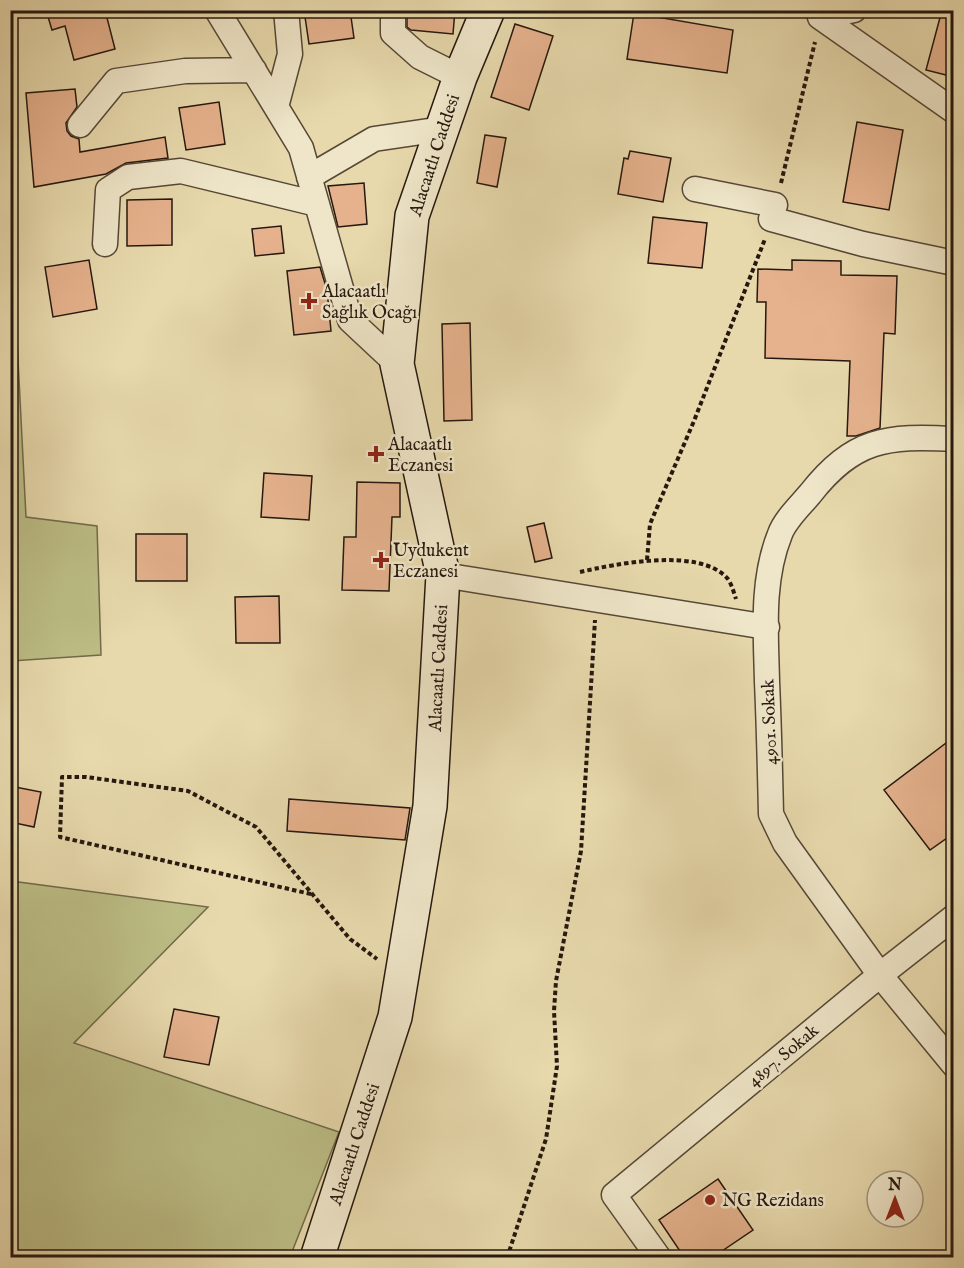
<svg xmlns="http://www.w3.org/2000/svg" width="964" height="1268" viewBox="0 0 964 1268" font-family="'IM FELL English',serif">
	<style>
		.green { fill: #bcbd85; stroke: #716a4a; stroke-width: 1.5 }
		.building { fill: #e5b28d; stroke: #26180f; stroke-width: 1.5 }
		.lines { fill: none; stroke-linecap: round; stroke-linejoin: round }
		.street-casing { stroke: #564836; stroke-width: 27 }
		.secondary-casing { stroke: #26180f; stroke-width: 36 }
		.path { stroke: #26180f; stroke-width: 4; stroke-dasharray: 4.5 3; stroke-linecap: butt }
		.street { stroke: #efe6c9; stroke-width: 24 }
		.secondary { stroke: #efe6c9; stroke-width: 33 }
		.poi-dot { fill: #8f2418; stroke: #efe6c9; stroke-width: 2 }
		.labels { text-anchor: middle; stroke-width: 5; stroke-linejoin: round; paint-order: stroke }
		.street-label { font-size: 18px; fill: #26180f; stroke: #efe6c9 }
		.poi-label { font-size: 18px; fill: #26180f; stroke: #efe6c9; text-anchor: start }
	</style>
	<rect width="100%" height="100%" fill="#e7d9ac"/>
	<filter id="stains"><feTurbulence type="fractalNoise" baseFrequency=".00333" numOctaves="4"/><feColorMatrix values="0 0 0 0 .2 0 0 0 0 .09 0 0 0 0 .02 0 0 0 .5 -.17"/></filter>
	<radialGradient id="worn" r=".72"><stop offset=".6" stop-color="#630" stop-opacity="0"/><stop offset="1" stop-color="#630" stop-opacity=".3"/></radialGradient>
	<path class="green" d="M 11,317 L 16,320 L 26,517 L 97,526 L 101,655 L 11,661 Z
		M 11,881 L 208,907 L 74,1043 L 339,1132 L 290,1257 L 11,1257 Z"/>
	<path class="building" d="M 46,10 L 105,10 L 115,49 L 74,60 L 65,26 L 52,30 Z
		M 304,10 L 350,10 L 354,38 L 309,44 Z
		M 407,10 L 455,10 L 453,34 L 411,30 L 407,27 Z
		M 942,10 L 954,10 L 954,77 L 926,70 Z
		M 634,13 L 733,30 L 727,73 L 627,59 Z
		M 515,24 L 553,36 L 529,110 L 491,97 Z
		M 75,89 L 77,107 L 66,123 L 67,131 L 71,136 L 79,139 L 80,152 L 165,137 L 168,158 L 126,163 L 106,174 L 34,187 L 26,93 Z
		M 219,102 L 225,144 L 186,150 L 179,108 Z
		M 857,122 L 903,130 L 889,210 L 843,202 Z
		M 485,135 L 506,138 L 497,187 L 477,183 Z
		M 630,151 L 671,158 L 663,202 L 618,194 L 624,158 L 628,159 Z
		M 364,183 L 367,224 L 338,227 L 328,186 Z
		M 172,199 L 172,245 L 127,246 L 127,200 Z
		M 653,217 L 707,223 L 702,268 L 648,263 Z
		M 281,226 L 284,253 L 255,256 L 252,229 Z
		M 89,260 L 97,309 L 53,317 L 45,267 Z
		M 792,260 L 841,261 L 841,275 L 897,276 L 895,334 L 884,333 L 880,428 L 856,436 L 847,436 L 850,361 L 765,358 L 766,302 L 757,302 L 758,269 L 792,270 Z
		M 320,267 L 327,290 L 331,331 L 294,335 L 287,271 Z
		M 470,323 L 472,420 L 444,421 L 442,324 Z
		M 264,473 L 312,476 L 309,520 L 261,517 Z
		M 357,482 L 400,483 L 400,517 L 392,517 L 389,591 L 342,590 L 344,537 L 356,537 Z
		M 544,523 L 552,558 L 535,562 L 527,527 Z
		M 136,534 L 187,534 L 187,581 L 136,581 Z
		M 279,596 L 280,643 L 236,643 L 235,597 Z
		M 954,737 L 954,833 L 930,850 L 884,790 Z
		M 10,786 L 41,792 L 34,827 L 10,822 Z
		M 289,799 L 410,808 L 405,840 L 287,831 Z
		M 174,1009 L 219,1017 L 209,1065 L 164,1057 Z
		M 718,1179 L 753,1230 L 713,1257 L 684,1257 L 659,1220 Z"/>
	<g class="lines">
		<defs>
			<path id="street" d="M 217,10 L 301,148 L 350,320 L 397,364
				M 393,10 L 393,33 L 420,57 L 460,77
				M 818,10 L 820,17 L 954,111
				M 820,17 L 854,10
				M 276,107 L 290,54 L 286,10
				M 80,125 L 116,81 L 185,71 L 254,70
				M 309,177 L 374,139 L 442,129
				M 695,189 L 775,205
				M 771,219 L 863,244 L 954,263
				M 105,244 L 108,190 L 128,177 L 181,171 L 317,204
				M 954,439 C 887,435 853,439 810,494 C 800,506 785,520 780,534 C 761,581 766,633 767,682 C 769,726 770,770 771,814 L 785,843 L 880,975 L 954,1065
				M 443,575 L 767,627
				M 659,1258 L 614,1195 L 880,975 L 954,917"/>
			<path id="secondary" d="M 317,1258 L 395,1017 L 430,806 L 443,575 L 397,364 L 412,216 L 460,77 L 488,10"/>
		</defs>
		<use href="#street" class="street-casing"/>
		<use href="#secondary" class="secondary-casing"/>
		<path class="path" d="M 781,183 L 815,42
			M 647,560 L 650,524 L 694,421 L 765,239
			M 580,572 C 615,564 699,547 727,578 C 731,582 734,593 736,599
			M 311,894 L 60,837 L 62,777 L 86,777 L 188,791 L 256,827 L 350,939 L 377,959
			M 507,1258 L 546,1139 L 557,1066 L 554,1011 L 556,981 L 581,851 L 595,620"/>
		<use href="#street" class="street"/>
		<use href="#secondary" class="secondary"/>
	</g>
	<g class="poi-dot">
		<path d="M306 292h6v6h6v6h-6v6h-6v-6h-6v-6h6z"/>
		<path d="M373 445h6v6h6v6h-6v6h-6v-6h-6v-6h6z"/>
		<path d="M378 551h6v6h6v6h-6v6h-6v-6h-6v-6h6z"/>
		<circle cx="710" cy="1200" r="6"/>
	</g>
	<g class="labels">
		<g class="street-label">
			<text transform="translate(434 155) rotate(-72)" y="6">Alacaatlı Caddesi</text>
			<text transform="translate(438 668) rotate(-87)" y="6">Alacaatlı Caddesi</text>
			<text transform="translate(769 722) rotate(-92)" y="6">4901. Sokak</text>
			<text transform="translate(783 1055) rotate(-40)" y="6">4897. Sokak</text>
			<text transform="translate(354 1144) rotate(-72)" y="6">Alacaatlı Caddesi</text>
		</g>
		<g class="poi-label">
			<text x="322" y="297">Alacaatlı<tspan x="322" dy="21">Sağlık Ocağı</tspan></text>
			<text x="388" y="450">Alacaatlı<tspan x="388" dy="21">Eczanesi</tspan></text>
			<text x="393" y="556">Uydukent<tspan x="393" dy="21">Eczanesi</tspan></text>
			<text x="722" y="1206">NG Rezidans</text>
		</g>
	</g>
	<rect width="964" height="1268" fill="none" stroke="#e7d9ac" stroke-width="36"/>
	<rect x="12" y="12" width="940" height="1244" fill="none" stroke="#26180f" stroke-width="3"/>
	<rect x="18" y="18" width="928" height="1232" fill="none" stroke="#26180f" stroke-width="1.5"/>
	<g transform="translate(895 1199)"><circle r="28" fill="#efe6c9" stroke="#9f947f" stroke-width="1.5"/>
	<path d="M0-4.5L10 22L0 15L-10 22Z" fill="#8f2418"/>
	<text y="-9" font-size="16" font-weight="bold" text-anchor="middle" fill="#26180f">N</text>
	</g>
	<rect width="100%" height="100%" filter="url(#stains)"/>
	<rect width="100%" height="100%" fill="url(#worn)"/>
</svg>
